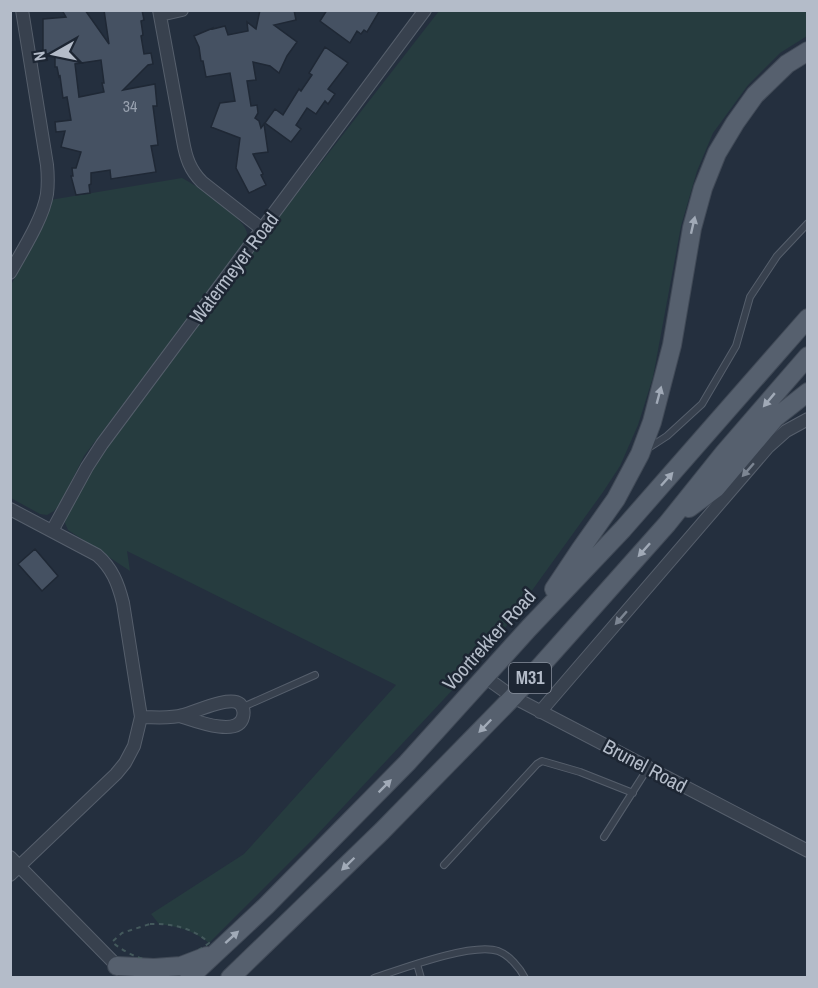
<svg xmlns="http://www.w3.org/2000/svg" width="818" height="988" viewBox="0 0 818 988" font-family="'Archivo Narrow',sans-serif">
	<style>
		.green { fill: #263c3f }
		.building { fill: #455162; stroke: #1f2835; stroke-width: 1.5; fill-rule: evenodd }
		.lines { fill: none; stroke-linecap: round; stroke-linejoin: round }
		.service-casing { stroke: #565f6c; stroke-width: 8 }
		.minor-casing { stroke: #565f6c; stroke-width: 14 }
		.primary-casing { stroke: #414a57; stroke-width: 20 }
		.path { stroke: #44595c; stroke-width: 2; stroke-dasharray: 4.5 4.5; stroke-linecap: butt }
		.service { stroke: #38414e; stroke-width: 6 }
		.minor { stroke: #38414e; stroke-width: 12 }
		.primary { stroke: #56606e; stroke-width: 18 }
		.oneway { fill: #a1aab7 }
		.oneway2 { fill: #7c8592 }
		.labels { text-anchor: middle; stroke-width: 5; stroke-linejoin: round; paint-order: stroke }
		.number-label { font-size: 16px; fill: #98a1af }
		.shield { fill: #1d2633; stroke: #878f9c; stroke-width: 1.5 }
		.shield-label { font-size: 18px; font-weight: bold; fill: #b4bcc9 }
		.street-label { font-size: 20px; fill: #b4bcc9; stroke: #1d2633 }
	</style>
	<rect width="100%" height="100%" fill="#242f3e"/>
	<path class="green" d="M 439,11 L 807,11 L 807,36 L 780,53 L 748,85 L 713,133 L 697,171 L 681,226 L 653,377 L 638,425 L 620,466 L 603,492 L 487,653 L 315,837 L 209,943 C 194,931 178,926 159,924 L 151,914 L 244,854 L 396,685 L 127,551 L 130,571 L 68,530 L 65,523 L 66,516 L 105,447 L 261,240 Z
		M 182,178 C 195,184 242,217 246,230 C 249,236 244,242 241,248 L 84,456 L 60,504 L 54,511 L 47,515 L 40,514 L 11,498 L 10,287 L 45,219 L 50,200 Z"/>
	<path class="building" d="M 62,10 L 85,10 L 109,44 L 104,10 L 142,10 L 144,20 L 141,21 L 143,35 L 141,36 L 144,54 L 151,53 L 153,64 L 148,65 L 123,90 L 155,84 L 157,106 L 153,106 L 158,145 L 151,146 L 156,172 L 111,179 L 110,170 L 91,173 L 91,184 L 89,185 L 90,193 L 76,195 L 71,176 L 73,176 L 72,168 L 76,168 L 81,152 L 61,147 L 65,131 L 56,132 L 55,122 L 71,120 L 67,97 L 63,98 L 60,76 L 59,77 L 57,67 L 55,67 L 55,56 L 43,53 L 43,19 L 66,17 ZM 101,60 L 104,83 L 102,83 L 104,92 L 79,97 L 75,64 Z
		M 260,10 L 294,10 L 296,20 L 274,25 L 297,42 L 287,56 L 279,73 L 270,66 L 253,62 L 256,80 L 247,81 L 251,106 L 257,105 L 258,113 L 255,118 L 259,121 L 261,128 L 264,124 L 268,152 L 253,154 L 263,174 L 261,175 L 266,185 L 249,193 L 236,168 L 240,138 L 211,127 L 220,103 L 235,101 L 230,73 L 206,77 L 203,61 L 201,61 L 199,47 L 194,36 L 213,28 L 213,29 L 225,26 L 228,35 L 248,31 L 247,22 L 256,29 Z
		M 327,10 L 380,10 L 367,32 L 364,30 L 361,34 L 357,31 L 350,43 L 320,21 Z
		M 325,47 L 348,63 L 328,89 L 335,94 L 328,104 L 325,101 L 316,114 L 307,108 L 296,125 L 301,129 L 291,142 L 265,123 L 275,109 L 283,115 L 299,89 L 301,91 L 312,75 L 309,73 Z
		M 35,549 L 58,576 L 42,591 L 18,564 Z"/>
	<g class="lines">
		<defs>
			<path id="service" d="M 647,449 L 667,436 L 702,404 L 736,346 L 750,297 L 777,256 L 808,223
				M 243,707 L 315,675
				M 604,837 L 648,768
				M 444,865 L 537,764 L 542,761 L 580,772 L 633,793
				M 417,964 L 421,978
				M 374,978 C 401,969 473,942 498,951 C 509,955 520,968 525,978"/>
			<path id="minor" d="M 159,10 L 183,141 C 186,158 190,170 202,182 L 262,229
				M 160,15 L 182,10
				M 10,273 C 22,251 43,219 47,194 C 48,185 48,175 47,165 L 22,10
				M 10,509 L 97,555 C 112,568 118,583 123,603 L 141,717 L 134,746 L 125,763 L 116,774 L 10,875
				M 52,531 L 87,467 L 102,444 L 425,10
				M 485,677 L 513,697 L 808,851
				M 540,712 L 768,447 L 786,431 L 808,419
				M 141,717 C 154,717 170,719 183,715 C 195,712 230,695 240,704 C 244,708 244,713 243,717 C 238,738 193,720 180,716
				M 10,857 L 129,978"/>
			<path id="primary" d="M 689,508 L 716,488 L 775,418 L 808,392
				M 554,589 L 580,550 L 616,499 L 640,454 L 652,422 L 672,345 L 692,228 L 703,188 L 717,153 L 735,123 L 755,95 L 787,64 L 808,51
				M 117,966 L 154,968 L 181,966 L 207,956
				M 189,978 L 266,906 L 407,763 L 529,628 L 623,529 L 808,318
				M 230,978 L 382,831 L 513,697 L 667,524 L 724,453 L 808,356"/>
		</defs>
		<use href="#service" class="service-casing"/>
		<use href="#minor" class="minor-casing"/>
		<use href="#primary" class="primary-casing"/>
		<path class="path" d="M 150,924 C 170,923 194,928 209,943 C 177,967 144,968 112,942 L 122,933 Z"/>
		<use href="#service" class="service"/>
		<use href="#minor" class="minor"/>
		<use href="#primary" class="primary"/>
	</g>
	<defs><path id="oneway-solid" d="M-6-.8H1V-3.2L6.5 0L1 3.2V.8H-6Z" transform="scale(1.5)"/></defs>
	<g class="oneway">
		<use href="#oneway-solid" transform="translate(693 225) rotate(-77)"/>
		<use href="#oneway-solid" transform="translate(659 395) rotate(-75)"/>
		<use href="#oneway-solid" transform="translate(769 400) rotate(130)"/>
		<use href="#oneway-solid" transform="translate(667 479) rotate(-48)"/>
		<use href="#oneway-solid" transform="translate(644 550) rotate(132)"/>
		<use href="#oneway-solid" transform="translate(485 726) rotate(134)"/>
		<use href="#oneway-solid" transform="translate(385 786) rotate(-45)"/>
		<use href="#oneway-solid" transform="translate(348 864) rotate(136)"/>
		<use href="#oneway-solid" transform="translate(232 937) rotate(-42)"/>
	</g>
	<g class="oneway2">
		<use href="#oneway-solid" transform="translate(748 470) rotate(131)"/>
		<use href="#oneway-solid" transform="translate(621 618) rotate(131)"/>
	</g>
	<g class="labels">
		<g class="number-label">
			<text x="130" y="112">34</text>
		</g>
		<rect class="shield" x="509" y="663" width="42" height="30" rx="4.5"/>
		<g class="shield-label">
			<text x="530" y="684">M31</text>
		</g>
		<g class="street-label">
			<text transform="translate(234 268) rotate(-53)" y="7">Watermeyer Road</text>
			<text transform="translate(489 640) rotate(-48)" y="7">Voortrekker Road</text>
			<text transform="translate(645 766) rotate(28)" y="7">Brunel Road</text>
		</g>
	</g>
	<rect width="818" height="988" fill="none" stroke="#b4bcc9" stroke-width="24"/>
	<g transform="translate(54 54) rotate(261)" stroke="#1d2633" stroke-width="4.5" paint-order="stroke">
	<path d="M0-4.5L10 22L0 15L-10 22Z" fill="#b4bcc9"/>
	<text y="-9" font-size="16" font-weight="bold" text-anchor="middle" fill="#b4bcc9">N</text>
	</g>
</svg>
